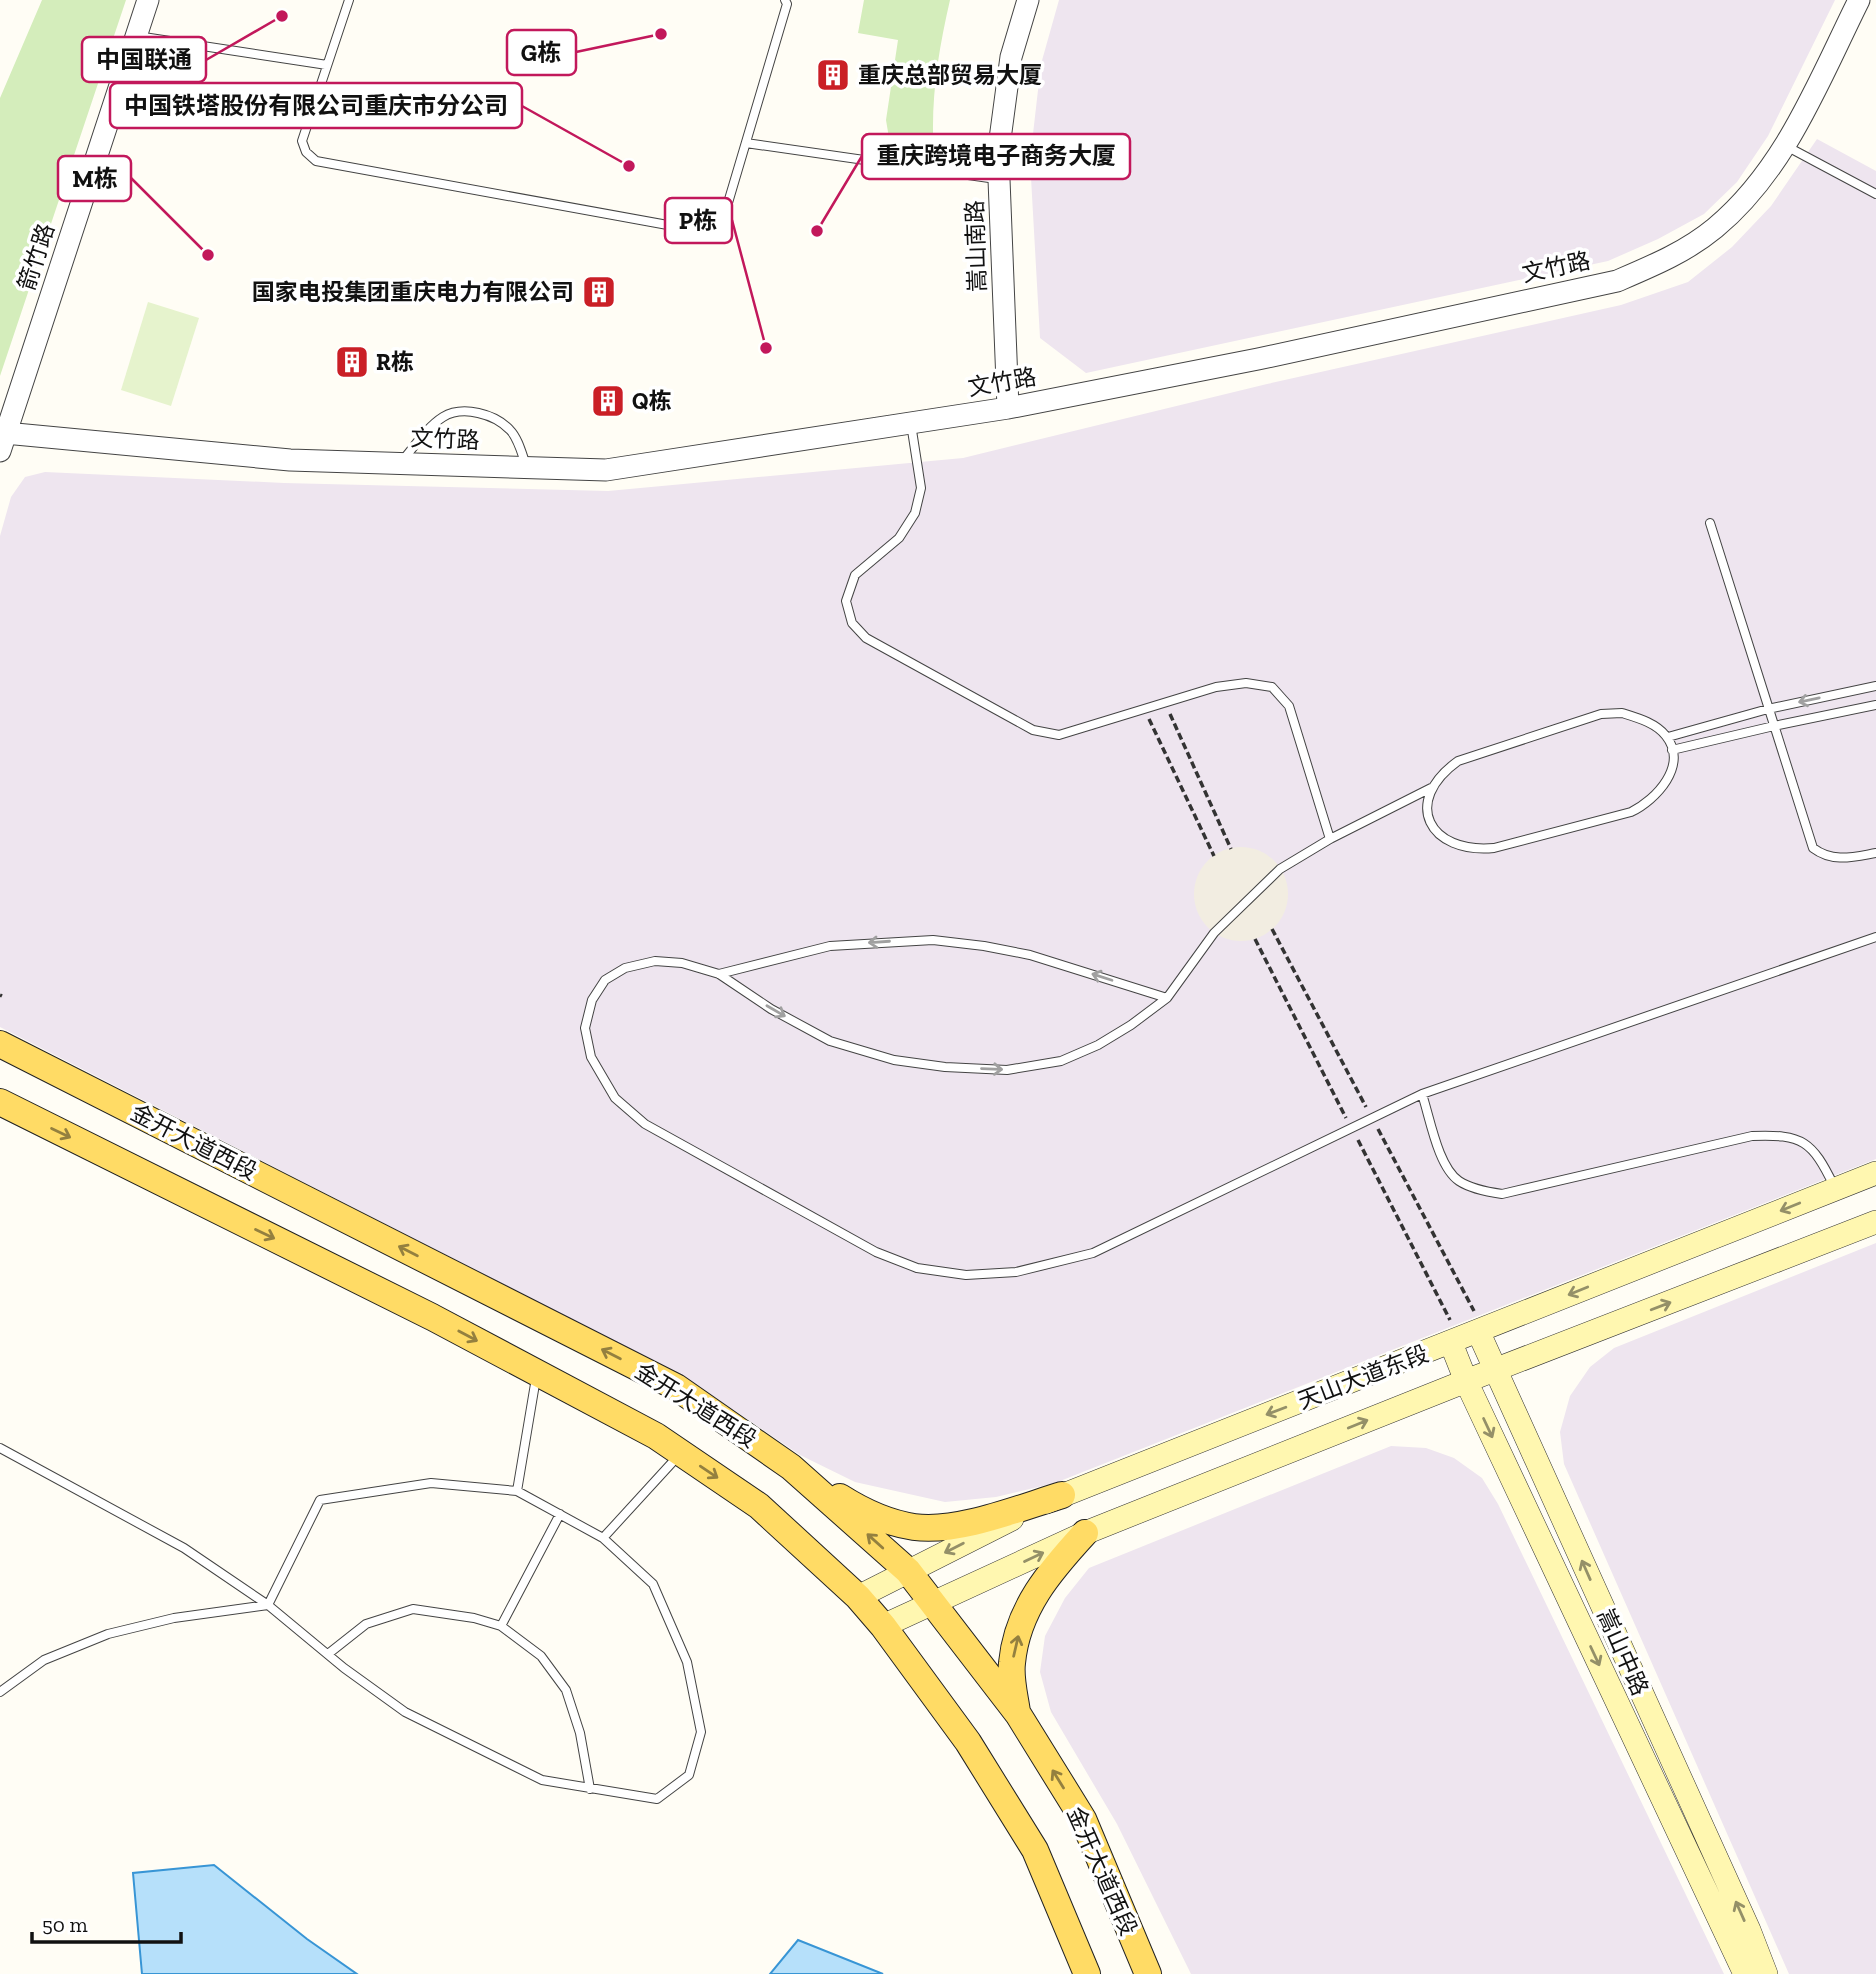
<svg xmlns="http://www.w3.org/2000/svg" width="1876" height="1974" viewBox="0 0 1876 1974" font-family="'Zilla Slab','Noto Sans SC',serif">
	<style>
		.industrial { fill: #eee5ef }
		.green { fill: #d4edbb }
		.pitch { fill: #e6f3cd }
		.plaza { fill: #f2ede1 }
		.water { fill: #b6e0fa; stroke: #3895d5; stroke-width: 2 }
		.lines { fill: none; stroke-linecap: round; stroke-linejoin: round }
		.service-casing { stroke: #444; stroke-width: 10 }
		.tertiary-casing { stroke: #444; stroke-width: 23 }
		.secondary-casing { stroke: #333; stroke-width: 24 }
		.primary-casing { stroke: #222; stroke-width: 28 }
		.path { stroke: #333; stroke-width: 3.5; stroke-dasharray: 7 3.5; stroke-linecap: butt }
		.service { stroke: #fff; stroke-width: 8 }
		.tertiary { stroke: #fff; stroke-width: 21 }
		.secondary { stroke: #fff7b0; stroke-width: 23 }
		.primary { stroke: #ffdb65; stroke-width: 26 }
		.oneway { stroke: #a0a0a0 }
		.oneway2 { stroke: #94803f }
		.oneway3 { stroke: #949068 }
		.labels { text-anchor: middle; stroke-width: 7; stroke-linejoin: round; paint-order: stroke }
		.poi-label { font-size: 23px; font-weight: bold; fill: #111; stroke: #fff; text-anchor: start }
		.street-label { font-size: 23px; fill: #111; stroke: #fff }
		.leader { fill: none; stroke: #c2185b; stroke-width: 2.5 }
		.callout-dot { fill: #c2185b; stroke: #fff; stroke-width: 2.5 }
		.callout { fill: #fff; stroke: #c2185b; stroke-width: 2.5 }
		.callout-label { font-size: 24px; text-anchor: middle; font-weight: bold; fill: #111 }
	</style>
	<rect width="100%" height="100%" fill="#fffdf5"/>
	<path class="industrial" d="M 1059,0 L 1835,0 L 1768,136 L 1737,182 L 1704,214 L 1658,239 L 1608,261 L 1086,373 L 1040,338 L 1030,160 L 1041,64 Z
		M 1817,139 L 1876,171 L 1876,1159 L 1055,1483 L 996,1497 L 945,1502 L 855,1482 L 800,1455 L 685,1377 L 0,1027 L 0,536 L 11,497 L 25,477 L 45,472 L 284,483 L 608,491 L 963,458 L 1267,384 L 1621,305 L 1688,282 L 1732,247 L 1771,206 Z
		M 1876,1243 L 1876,1974 L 1789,1974 L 1564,1464 L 1560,1432 L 1570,1396 L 1590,1367 L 1614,1348 Z
		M 1391,1446 L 1426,1448 L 1454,1458 L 1482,1478 L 1498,1504 L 1724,1974 L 1191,1974 L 1117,1824 L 1051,1712 L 1040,1672 L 1045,1636 L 1065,1598 L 1089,1568 Z"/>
	<path class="green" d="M 42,0 L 126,0 L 0,376 L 0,98 Z
		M 864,0 L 950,0 C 938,52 930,102 934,156 L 891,150 L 886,120 L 898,40 L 858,33 Z"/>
	<path class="pitch" d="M 148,302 L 199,318 L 171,406 L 121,390 Z"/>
	<path class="plaza" d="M1194 894a47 47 0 1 1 94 0a47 47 0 1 1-94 0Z"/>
	<path class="water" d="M 214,1865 L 307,1939 L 357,1974 L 142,1974 L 133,1873 Z
		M 798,1940 L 883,1974 L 770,1974 Z"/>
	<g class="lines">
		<defs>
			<path id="service" d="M 349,0 L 302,141 L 306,152 L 316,161 L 706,232 L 722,223 L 787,4 L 785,0
				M 137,36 L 327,65
				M 746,143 L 996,179
				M 1786,146 L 1876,194
				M 911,424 L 921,488 L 915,513 L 899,538 L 855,575 L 846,601 L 852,623 L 866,638 L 1033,730 L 1059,735 L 1216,687 L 1246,683 L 1272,687 L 1289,706 L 1330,839
				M 402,461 C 414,447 427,427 443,417 C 463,405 495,414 510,430 C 518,438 522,454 526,465
				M 1710,523 L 1813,848 C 1833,863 1853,857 1876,853
				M 1622,713 C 1638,718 1656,723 1666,736 C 1689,765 1656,800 1631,812 L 1494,848 C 1429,854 1401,802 1458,761 L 1601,714 Z
				M 1668,737 L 1768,709 L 1876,686
				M 1672,750 L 1774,726 L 1876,705
				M 1431,788 L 1330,839 L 1280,869 L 1214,933 L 1167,998 L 1131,1025 L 1098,1045 L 1061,1061 L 1007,1070 L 945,1067 L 894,1060 L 830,1041 L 771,1009 L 719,974 L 682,963 L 655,961 L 625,968 L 605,980 L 592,1000 L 585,1028 L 591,1057 L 615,1098 L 645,1124 L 876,1252 L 917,1268 L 966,1275 L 1016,1272 L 1093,1253 L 1422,1094 L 1876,937
				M 719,974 L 830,946 L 933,940 L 984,946 L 1030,955 L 1167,998
				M 1422,1094 C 1430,1118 1438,1167 1459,1181 C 1471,1189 1488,1192 1502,1194 L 1752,1136 C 1803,1134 1812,1141 1834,1186
				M 0,1448 L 184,1548 L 268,1605 L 344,1668 L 405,1712 L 542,1780 L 657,1799 L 689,1775 L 701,1732 L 687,1662 L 653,1584 L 603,1538 L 517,1491 L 431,1483 L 320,1500 L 268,1605
				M 517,1491 L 536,1378
				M 603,1538 L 679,1455
				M 501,1626 L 560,1514
				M 328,1654 L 366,1624 L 413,1609 L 474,1618 L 501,1626 L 541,1656 L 566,1690 L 580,1733 L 590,1789
				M 0,1692 L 44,1660 L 108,1634 L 174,1618 L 268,1605"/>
			<path id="tertiary" d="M 1008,408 L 998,154 L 1011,57 L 1028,0
				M 5,433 L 290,460 L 606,470 L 1008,408 L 1258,359 L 1617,281 C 1652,266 1686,252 1715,228 C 1786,169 1819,80 1859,0
				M 0,451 L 148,0"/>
			<path id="secondary" d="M 1478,1331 L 1749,1930 L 1766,1974
				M 1451,1343 L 1466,1381 L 1745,1974
				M 1046,1502 L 1876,1173
				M 858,1597 L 1012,1519
				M 883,1626 L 1085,1533 L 1466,1381 L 1876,1222"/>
			<path id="primary" d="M 0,1044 L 676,1387 L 791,1467 L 908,1571 L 1018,1714 L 1083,1819 L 1148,1974
				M 0,1102 L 432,1317 L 656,1436 L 759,1506 L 858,1597 L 883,1626 L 968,1742 L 1035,1850 L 1087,1974
				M 840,1497 C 862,1511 888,1523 914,1527 C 959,1533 1019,1508 1062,1495
				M 1017,1712 C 1015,1697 1010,1679 1012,1663 C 1017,1609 1050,1571 1085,1533"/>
		</defs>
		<use href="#service" class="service-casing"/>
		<use href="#tertiary" class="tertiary-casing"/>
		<use href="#secondary" class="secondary-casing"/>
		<use href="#primary" class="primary-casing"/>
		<path class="path" d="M 1170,714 L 1231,849
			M 1149,719 L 1214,856
			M 1272,929 L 1366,1107
			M 1255,939 L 1346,1118
			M 0,995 L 2,996
			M 1378,1129 L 1474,1311
			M 1358,1140 L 1450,1320"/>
		<use href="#service" class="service"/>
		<use href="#tertiary" class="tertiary"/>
		<use href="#secondary" class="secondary"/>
		<use href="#primary" class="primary"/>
	</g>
	<defs><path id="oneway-shaft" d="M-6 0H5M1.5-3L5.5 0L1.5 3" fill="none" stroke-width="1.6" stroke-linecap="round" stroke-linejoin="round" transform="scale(1.75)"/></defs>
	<g class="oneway">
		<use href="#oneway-shaft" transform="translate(1809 700) rotate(168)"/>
		<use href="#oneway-shaft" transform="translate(879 942) rotate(176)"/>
		<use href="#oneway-shaft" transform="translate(1102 977) rotate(-162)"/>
		<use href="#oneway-shaft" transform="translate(776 1011) rotate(30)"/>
		<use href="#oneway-shaft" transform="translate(992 1069) rotate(2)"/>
	</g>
	<g class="oneway2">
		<use href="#oneway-shaft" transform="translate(61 1133) rotate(26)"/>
		<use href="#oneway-shaft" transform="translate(265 1234) rotate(26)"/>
		<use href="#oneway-shaft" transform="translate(408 1251) rotate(-153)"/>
		<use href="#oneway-shaft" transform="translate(468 1336) rotate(28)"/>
		<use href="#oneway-shaft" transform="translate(611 1354) rotate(-153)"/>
		<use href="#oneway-shaft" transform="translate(709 1472) rotate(34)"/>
		<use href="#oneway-shaft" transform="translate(875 1541) rotate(-138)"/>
		<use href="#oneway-shaft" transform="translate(1016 1646) rotate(-77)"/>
		<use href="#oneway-shaft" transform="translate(1058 1779) rotate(-122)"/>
	</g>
	<g class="oneway3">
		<use href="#oneway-shaft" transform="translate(1790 1207) rotate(158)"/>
		<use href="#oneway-shaft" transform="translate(1578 1291) rotate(158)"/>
		<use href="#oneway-shaft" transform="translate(1661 1306) rotate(-21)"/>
		<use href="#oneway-shaft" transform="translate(1276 1411) rotate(159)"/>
		<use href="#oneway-shaft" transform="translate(1358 1424) rotate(-22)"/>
		<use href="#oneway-shaft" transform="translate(1488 1428) rotate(65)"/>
		<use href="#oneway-shaft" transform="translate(954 1548) rotate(153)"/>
		<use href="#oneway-shaft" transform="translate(1034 1557) rotate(-25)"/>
		<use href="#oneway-shaft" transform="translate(1586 1570) rotate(-114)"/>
		<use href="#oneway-shaft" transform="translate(1595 1656) rotate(65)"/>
		<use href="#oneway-shaft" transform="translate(1740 1911) rotate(-114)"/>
	</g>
	<defs>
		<symbol id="building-square" viewBox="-11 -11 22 22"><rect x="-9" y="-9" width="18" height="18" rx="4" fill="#ca1f26" stroke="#fff"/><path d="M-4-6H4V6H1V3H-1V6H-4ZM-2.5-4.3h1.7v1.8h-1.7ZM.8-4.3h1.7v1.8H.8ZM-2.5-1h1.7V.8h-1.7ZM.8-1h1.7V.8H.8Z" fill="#fff"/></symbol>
	</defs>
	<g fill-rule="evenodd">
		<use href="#building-square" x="814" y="56" width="38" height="38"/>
		<use href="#building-square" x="580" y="273" width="38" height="38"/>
		<use href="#building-square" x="333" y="343" width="38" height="38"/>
		<use href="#building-square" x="589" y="382" width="38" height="38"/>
	</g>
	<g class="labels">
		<g class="poi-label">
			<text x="858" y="83">重庆总部贸易大厦</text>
			<text x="574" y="300" text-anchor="end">国家电投集团重庆电力有限公司</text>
			<text x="376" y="370">R栋</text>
			<text x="632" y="409">Q栋</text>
		</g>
		<g class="street-label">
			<text transform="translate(976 246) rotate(-92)" y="8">嵩山南路</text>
			<text transform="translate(36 257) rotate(-72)" y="8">箭竹路</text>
			<text transform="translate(1556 267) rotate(-12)" y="8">文竹路</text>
			<text transform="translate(1002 382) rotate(-10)" y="8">文竹路</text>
			<text transform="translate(445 439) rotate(2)" y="8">文竹路</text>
			<text transform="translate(194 1142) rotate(27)" y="8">金开大道西段</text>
			<text transform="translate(1363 1377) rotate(-21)" y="8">天山大道东段</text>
			<text transform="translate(696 1405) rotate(32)" y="8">金开大道西段</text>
			<text transform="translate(1623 1652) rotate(66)" y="8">嵩山中路</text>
			<text transform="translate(1102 1871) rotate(66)" y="8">金开大道西段</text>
		</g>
	</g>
	<path class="leader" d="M661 34L576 52M282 16L206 60M629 166L522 106M817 231L862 156M208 255L131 178M766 348L732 220"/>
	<g class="callout-dot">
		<circle cx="661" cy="34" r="7"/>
		<circle cx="282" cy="16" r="7"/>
		<circle cx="629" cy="166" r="7"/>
		<circle cx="817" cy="231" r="7"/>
		<circle cx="208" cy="255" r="7"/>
		<circle cx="766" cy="348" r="7"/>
	</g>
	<g class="callout">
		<rect x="507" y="30" width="69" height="45" rx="7"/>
		<rect x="82" y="37" width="124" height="45" rx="7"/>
		<rect x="110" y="83" width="412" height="45" rx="7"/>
		<rect x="862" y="134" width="268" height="45" rx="7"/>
		<rect x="58" y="156" width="73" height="45" rx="7"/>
		<rect x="665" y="198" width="67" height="45" rx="7"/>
	</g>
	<g class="callout-label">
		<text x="541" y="61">G栋</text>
		<text x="144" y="68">中国联通</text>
		<text x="316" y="114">中国铁塔股份有限公司重庆市分公司</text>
		<text x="996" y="164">重庆跨境电子商务大厦</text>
		<text x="95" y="187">M栋</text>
		<text x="698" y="229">P栋</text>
	</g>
	<path d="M32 1932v10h149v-10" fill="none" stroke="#111111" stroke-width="3.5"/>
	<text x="42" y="1932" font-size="21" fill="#111111" stroke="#ffffff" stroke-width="5" paint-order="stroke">50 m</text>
</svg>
